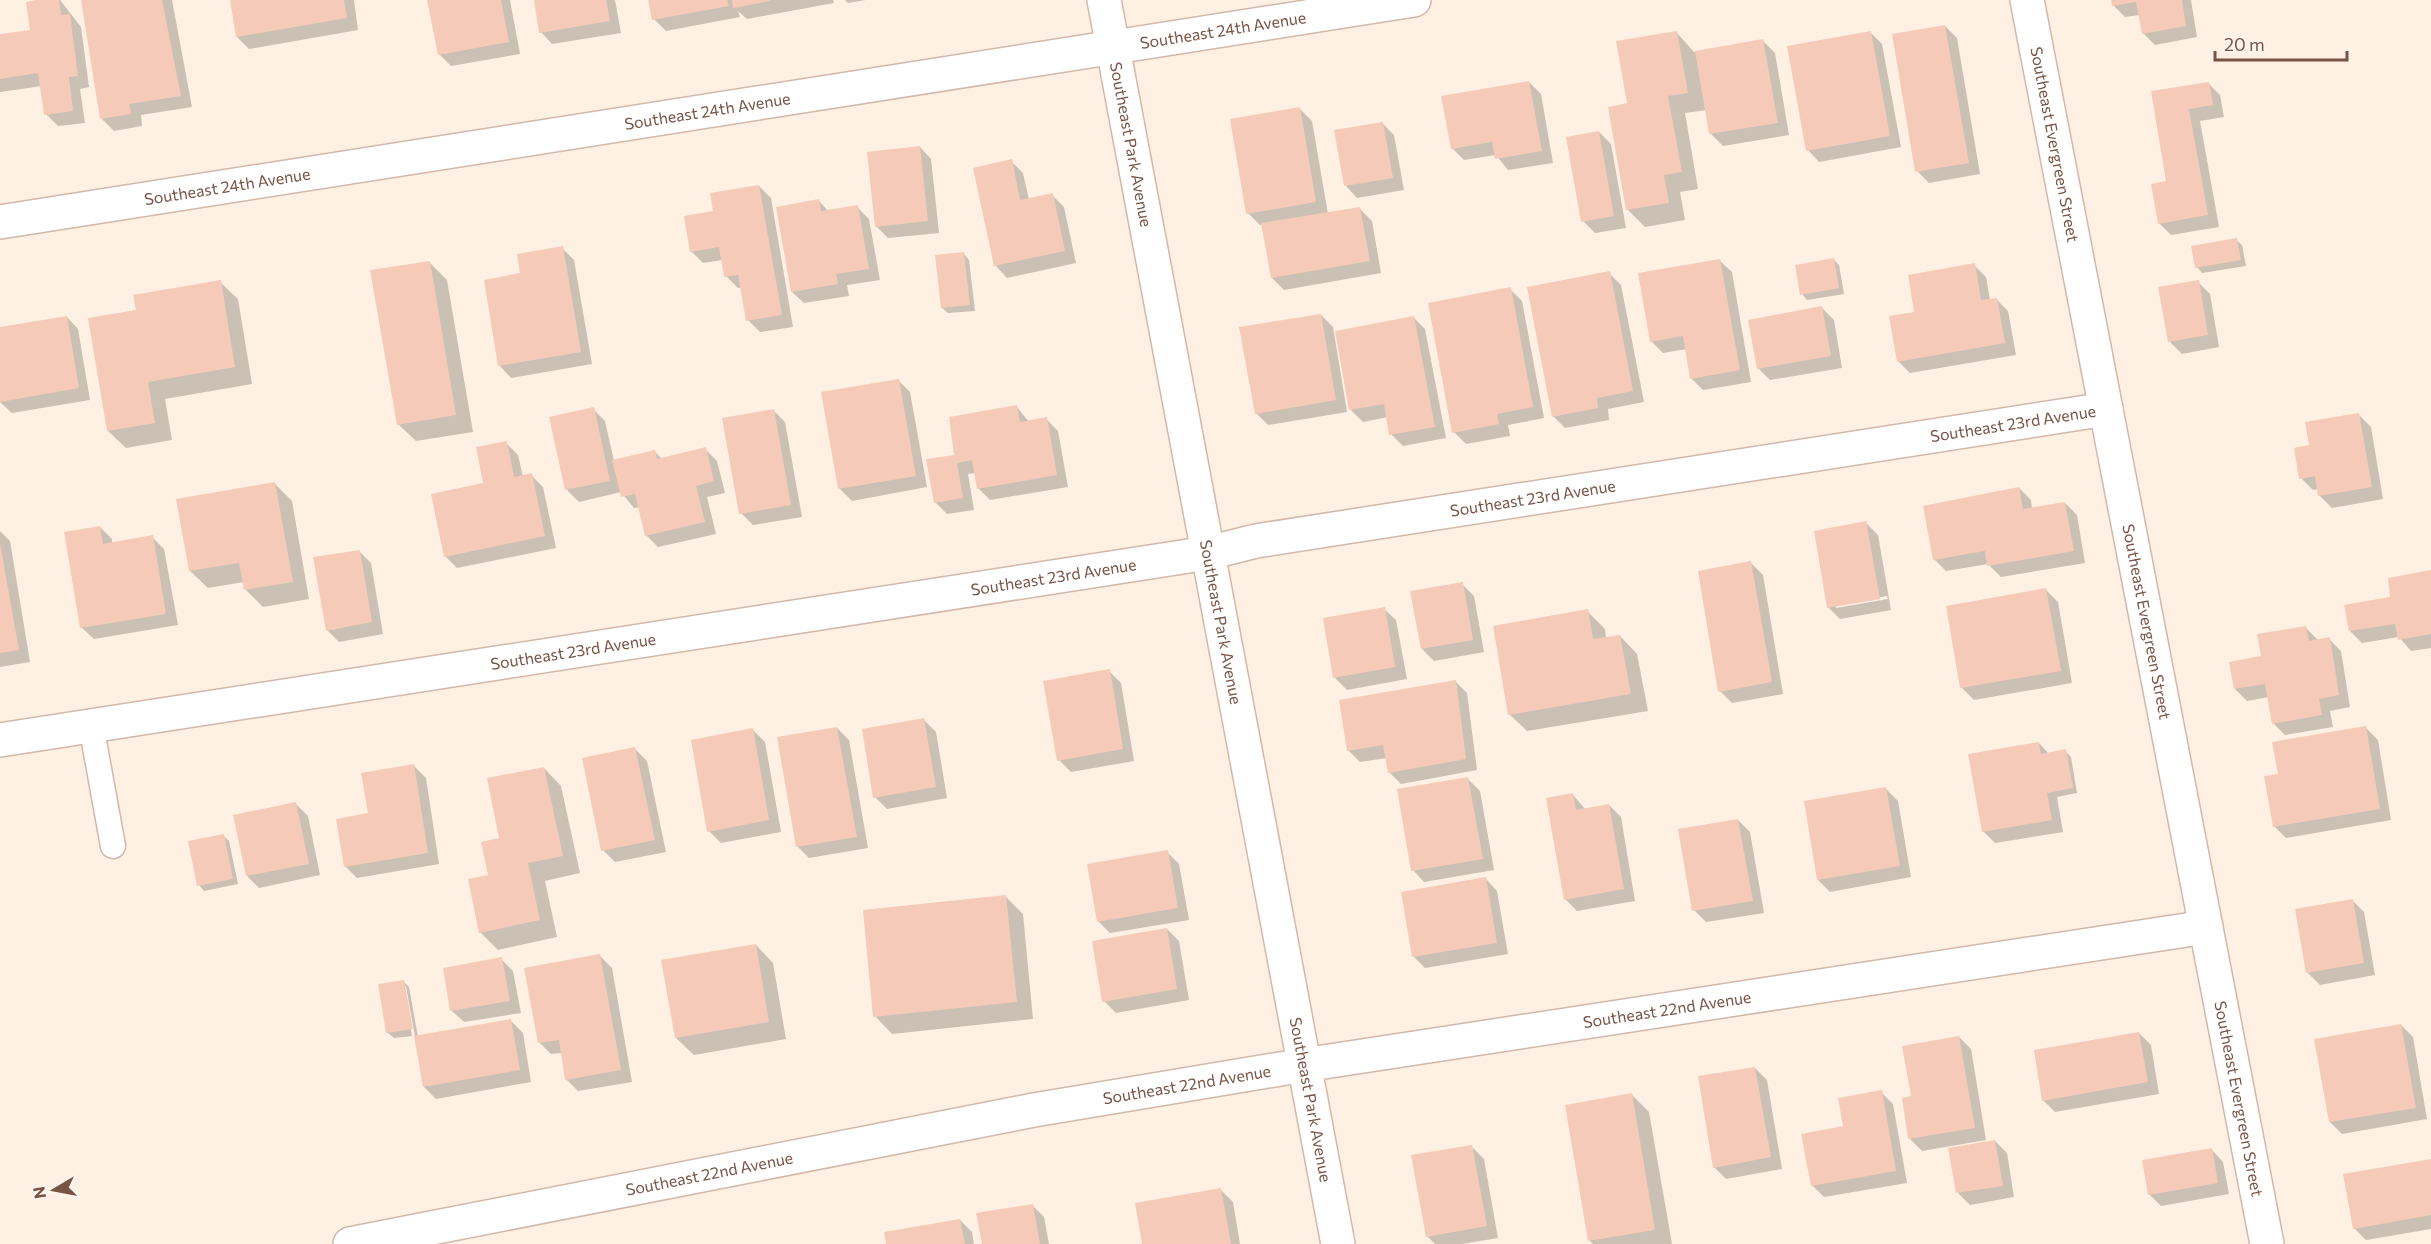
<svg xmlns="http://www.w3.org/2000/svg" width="2431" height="1244" viewBox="0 0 2431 1244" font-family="Commissioner,sans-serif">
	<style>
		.shadow { fill: #0003; fill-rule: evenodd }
		.building { fill: #f6cab8 }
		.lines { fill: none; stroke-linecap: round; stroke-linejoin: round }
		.lane-casing { stroke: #d2b8aa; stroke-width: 27 }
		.street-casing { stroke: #d2b8aa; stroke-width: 36 }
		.secondary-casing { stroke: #d6b7a7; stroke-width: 36 }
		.lane { stroke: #fff; stroke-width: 24 }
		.street { stroke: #fff; stroke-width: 33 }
		.secondary { stroke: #fff; stroke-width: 33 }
		.labels { text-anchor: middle; stroke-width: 5; stroke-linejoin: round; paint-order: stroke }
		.street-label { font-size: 16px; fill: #785346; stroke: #fff5ea }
	</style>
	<rect width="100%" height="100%" fill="#fef0e2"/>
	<path class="shadow" d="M 47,0 L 60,0 L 81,27 L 89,87 L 80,89 L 85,123 L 58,126 L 46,114 L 42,86 L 0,92 L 0,36 L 32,31 Z
		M 83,0 L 172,0 L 192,107 L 141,115 L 142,126 L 114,131 L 102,119 Z
		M 231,0 L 354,0 L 358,30 L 249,49 L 237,37 Z
		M 429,0 L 510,0 L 520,54 L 451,66 L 439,54 Z
		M 535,0 L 615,0 L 621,33 L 552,44 L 541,32 Z
		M 650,0 L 833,0 L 834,3 L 747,19 L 738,11 L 740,17 L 666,31 L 654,19 Z
		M 845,0 L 866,0 L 848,3 Z
		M 2112,0 L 2191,0 L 2197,37 L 2155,45 L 2143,33 L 2140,15 L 2125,17 L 2113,5 Z
		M 1945,26 L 1957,38 L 1980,174 L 1929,183 L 1917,171 Z
		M 1870,32 L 1882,44 L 1901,147 L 1819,162 L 1808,150 Z
		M 1677,33 L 1694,52 L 1763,41 L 1775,53 L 1789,135 L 1723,146 L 1711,134 L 1707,110 L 1685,113 L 1698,189 L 1680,192 L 1685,220 L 1645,227 L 1627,209 L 1629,105 Z
		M 1529,82 L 1541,94 L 1553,163 L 1508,170 L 1496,155 L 1464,160 L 1452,148 Z
		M 2208,83 L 2220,95 L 2224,117 L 2200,121 L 2219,227 L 2171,235 L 2159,223 L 2168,182 L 2152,93 Z
		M 1300,109 L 1312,121 L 1328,214 L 1360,209 L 1372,221 L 1381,273 L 1284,290 L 1272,278 L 1263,225 L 1260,225 L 1248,213 Z
		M 1382,123 L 1394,135 L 1404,190 L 1357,198 L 1346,186 Z
		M 1599,132 L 1611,144 L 1626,228 L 1595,233 L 1583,221 Z
		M 920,147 L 931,159 L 939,233 L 888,238 L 876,226 Z
		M 1011,161 L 1023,173 L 1029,200 L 1052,195 L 1064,207 L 1076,263 L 1007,278 L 996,266 Z
		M 759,186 L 771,198 L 793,327 L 760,332 L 748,320 L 742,287 L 738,288 L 726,276 L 723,260 L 703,263 L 691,251 L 714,212 Z
		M 819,201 L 829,212 L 857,207 L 869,219 L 880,280 L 847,285 L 849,296 L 804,303 L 792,292 Z
		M 2236,240 L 2242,245 L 2246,266 L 2202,273 L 2197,267 Z
		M 562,248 L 574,260 L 592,364 L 511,378 L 500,366 L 522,275 Z
		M 964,254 L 969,260 L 975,311 L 948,313 L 942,308 Z
		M 1833,259 L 1839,265 L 1844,294 L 1807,300 L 1802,294 Z
		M 1720,261 L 1732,272 L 1751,382 L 1703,390 L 1691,378 L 1687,349 L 1663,353 L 1651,341 Z
		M 429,262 L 447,280 L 473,432 L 416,441 L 398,424 Z
		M 1974,265 L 1986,277 L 1990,300 L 1996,299 L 2008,311 L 2016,355 L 1910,373 L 1898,361 L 1916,313 Z
		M 1609,273 L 1621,285 L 1644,402 L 1608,409 L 1609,420 L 1565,428 L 1553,416 Z
		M 220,282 L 238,299 L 252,384 L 165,399 L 172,440 L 126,448 L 108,431 L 138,311 Z
		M 2198,282 L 2210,294 L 2219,347 L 2182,354 L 2170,342 Z
		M 1510,289 L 1522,301 L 1544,418 L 1508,425 L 1510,436 L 1466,444 L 1454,432 Z
		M 1822,308 L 1834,320 L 1842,368 L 1770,380 L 1758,368 Z
		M 1321,315 L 1333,327 L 1347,412 L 1268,425 L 1256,413 Z
		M 67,317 L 78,329 L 90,400 L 12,413 L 0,402 L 0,328 Z
		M 1413,317 L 1425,329 L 1446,438 L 1403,446 L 1391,434 L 1388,417 L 1363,422 L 1351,410 Z
		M 898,380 L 910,392 L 927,487 L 852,501 L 840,489 Z
		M 1017,407 L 1029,422 L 1046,419 L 1058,431 L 1068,487 L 990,500 L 978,488 L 976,473 L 968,474 L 974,510 L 947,514 L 935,502 L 956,456 Z
		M 593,409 L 605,421 L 614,461 L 655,452 L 662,459 L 705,449 L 717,461 L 725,493 L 707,497 L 716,534 L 658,547 L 646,535 L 640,507 L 634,508 L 621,492 L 579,502 L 567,490 Z
		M 773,410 L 785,422 L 802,517 L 753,525 L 741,513 Z
		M 2359,415 L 2371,427 L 2383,499 L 2332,508 L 2320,496 L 2318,489 L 2313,490 L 2301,478 L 2311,447 Z
		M 506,443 L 518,455 L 523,477 L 531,475 L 543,487 L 556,548 L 457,568 L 445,556 Z
		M 274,483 L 292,501 L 309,599 L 263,607 L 246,590 L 244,582 L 208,588 L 190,571 Z
		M 2019,488 L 2031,500 L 2032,509 L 2065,503 L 2077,515 L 2085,563 L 2001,577 L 1988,564 L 1946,571 L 1934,559 Z
		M 1866,523 L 1878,535 L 1891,610 L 1840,619 L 1828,607 ZM 1887,596 L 1888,599 L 1836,608 L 1836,605 Z
		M 100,527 L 112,539 L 112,544 L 152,537 L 164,549 L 178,625 L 94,639 L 82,628 Z
		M 0,531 L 10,541 L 30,662 L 0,667 Z
		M 359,551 L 371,563 L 383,634 L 339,642 L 327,630 Z
		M 1751,563 L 1763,575 L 1783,694 L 1732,703 L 1720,691 Z
		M 2431,572 L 2431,648 L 2411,651 L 2399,637 L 2362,643 L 2350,631 Z
		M 1462,584 L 1474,596 L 1484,652 L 1434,661 L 1422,649 Z
		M 2046,590 L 2058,602 L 2072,683 L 1974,700 L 1962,688 Z
		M 1384,609 L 1396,620 L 1407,679 L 1347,690 L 1335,678 Z
		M 1587,611 L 1605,629 L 1606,639 L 1620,636 L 1637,654 L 1648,711 L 1527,731 L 1509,714 Z
		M 2306,628 L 2318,640 L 2329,639 L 2341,651 L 2350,707 L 2330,711 L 2333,727 L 2285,735 L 2273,723 L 2269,697 L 2247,701 L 2235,689 L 2263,658 Z
		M 1109,671 L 1121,683 L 1134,761 L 1071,772 L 1059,760 Z
		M 1455,681 L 1467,693 L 1477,770 L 1401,784 L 1389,772 L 1387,758 L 1360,762 L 1348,750 Z
		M 924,720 L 936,732 L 947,798 L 887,809 L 875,797 Z
		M 837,728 L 849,740 L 868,848 L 809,858 L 797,846 Z
		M 2366,728 L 2378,740 L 2391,820 L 2286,838 L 2274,826 Z
		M 753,730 L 765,742 L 781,832 L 721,843 L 709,831 Z
		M 2039,743 L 2049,754 L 2065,751 L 2071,757 L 2077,793 L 2057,797 L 2063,832 L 1995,843 L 1983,831 Z
		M 635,749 L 647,761 L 666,852 L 615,862 L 603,850 Z
		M 414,766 L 426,778 L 439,864 L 357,878 L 345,866 L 370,815 Z
		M 544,768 L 561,786 L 580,873 L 545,881 L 557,937 L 498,950 L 480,932 L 490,876 L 501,840 Z
		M 1468,779 L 1480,791 L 1494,870 L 1424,882 L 1413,870 Z
		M 1886,789 L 1898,801 L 1911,877 L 1830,892 L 1818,880 Z
		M 1573,795 L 1585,809 L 1609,805 L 1621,817 L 1635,901 L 1577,911 L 1565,899 Z
		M 296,804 L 308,816 L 320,875 L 259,888 L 247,876 Z
		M 1738,820 L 1750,832 L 1764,913 L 1706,922 L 1694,910 Z
		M 223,835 L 229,841 L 238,884 L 204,891 L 199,885 Z
		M 1167,852 L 1179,864 L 1189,920 L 1110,933 L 1098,921 Z
		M 1486,879 L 1497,891 L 1508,954 L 1425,968 L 1413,956 Z
		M 1005,896 L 1023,914 L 1033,1019 L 892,1034 L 875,1016 Z
		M 2352,900 L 2364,912 L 2375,975 L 2320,985 L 2308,973 Z
		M 1167,929 L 1179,941 L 1189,1000 L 1116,1013 L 1104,1001 Z
		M 756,945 L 773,963 L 786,1039 L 694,1055 L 676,1038 Z
		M 600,956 L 612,968 L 632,1082 L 578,1091 L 566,1079 L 562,1053 L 551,1054 L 539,1042 Z
		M 501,959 L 513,971 L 521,1013 L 464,1022 L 452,1011 Z
		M 403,981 L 409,987 L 418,1037 L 511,1021 L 523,1033 L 531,1082 L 436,1099 L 424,1087 L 406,986 L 403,986 L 412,1036 L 394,1038 L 388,1033 L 379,985 Z
		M 2401,1025 L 2413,1037 L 2427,1119 L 2342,1134 L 2330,1122 Z
		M 2139,1033 L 2151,1045 L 2159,1094 L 2055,1112 L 2043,1100 Z
		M 1959,1037 L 1971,1049 L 1986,1140 L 1922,1151 L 1910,1139 Z
		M 1755,1068 L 1767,1080 L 1782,1169 L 1726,1179 L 1714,1167 Z
		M 1881,1092 L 1893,1104 L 1907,1183 L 1824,1197 L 1812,1185 L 1844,1128 Z
		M 1632,1095 L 1649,1112 L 1672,1244 L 1593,1244 L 1590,1241 L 1567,1106 Z
		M 1995,1141 L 2007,1153 L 2014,1197 L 1970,1205 L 1958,1193 Z
		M 1472,1147 L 1484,1159 L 1498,1238 L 1462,1244 L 1435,1244 L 1427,1236 Z
		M 2212,1150 L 2223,1162 L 2229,1194 L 2161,1206 L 2149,1194 Z
		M 2431,1160 L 2431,1229 L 2366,1240 L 2354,1228 Z
		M 1221,1190 L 1233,1202 L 1240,1244 L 1143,1244 Z
		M 1032,1205 L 1044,1217 L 1049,1244 L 983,1244 Z
		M 960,1220 L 972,1232 L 974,1244 L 887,1244 Z"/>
	<path class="building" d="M 36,0 L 59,0 L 61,15 L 70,14 L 78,76 L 69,77 L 73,111 L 44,115 L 38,73 L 0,79 L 0,34 L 30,30 L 26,2 Z
		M 81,0 L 162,0 L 181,96 L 129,104 L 131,114 L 100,119 Z
		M 230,0 L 344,0 L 347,18 L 236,37 Z
		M 427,0 L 501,0 L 509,42 L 438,55 Z
		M 534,0 L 606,0 L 610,21 L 539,33 Z
		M 648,0 L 727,0 L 729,6 L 652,20 Z
		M 732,0 L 770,0 L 770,1 L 733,8 Z
		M 2111,0 L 2182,0 L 2186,26 L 2142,34 L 2136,2 L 2112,6 Z
		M 1945,25 L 1969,163 L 1915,172 L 1892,34 Z
		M 1677,31 L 1688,93 L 1668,96 L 1682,172 L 1664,175 L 1669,203 L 1626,210 L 1608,107 L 1627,103 L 1616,41 Z
		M 1871,31 L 1890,136 L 1806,151 L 1787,46 Z
		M 1763,39 L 1778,123 L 1709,134 L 1695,51 Z
		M 1529,81 L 1542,151 L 1495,159 L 1492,142 L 1451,149 L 1441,96 Z
		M 2209,82 L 2213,105 L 2189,109 L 2208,215 L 2158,224 L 2151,184 L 2166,181 L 2151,91 Z
		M 1300,107 L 1316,202 L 1246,214 L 1230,119 Z
		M 1383,122 L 1393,178 L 1344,186 L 1334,130 Z
		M 1599,131 L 1614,216 L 1581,222 L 1566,137 Z
		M 920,146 L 928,221 L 875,227 L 867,152 Z
		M 1012,159 L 1020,200 L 1053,193 L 1065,251 L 994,266 L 973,168 Z
		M 759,185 L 782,315 L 746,321 L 738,275 L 724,277 L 719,247 L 690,252 L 684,216 L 713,211 L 710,193 Z
		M 819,199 L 821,211 L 858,205 L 869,269 L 836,274 L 838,284 L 791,292 L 776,207 Z
		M 1360,207 L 1370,261 L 1271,278 L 1261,223 Z
		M 2237,238 L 2241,260 L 2195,268 L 2191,246 Z
		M 563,246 L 581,352 L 498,366 L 484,280 L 520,273 L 517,254 Z
		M 964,252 L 970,305 L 941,308 L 935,255 Z
		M 1834,258 L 1839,288 L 1800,295 L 1795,265 Z
		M 1720,259 L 1740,370 L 1690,379 L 1683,336 L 1650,342 L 1638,273 Z
		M 430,261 L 456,415 L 397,425 L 370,270 Z
		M 1975,263 L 1981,300 L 1997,298 L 2005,343 L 1897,362 L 1889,316 L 1914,312 L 1908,275 Z
		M 1610,271 L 1633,391 L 1597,398 L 1598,408 L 1552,417 L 1527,287 Z
		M 221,280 L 235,367 L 148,382 L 155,423 L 107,431 L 88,318 L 136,310 L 133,295 Z
		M 2199,280 L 2208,335 L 2168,342 L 2158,287 Z
		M 1511,287 L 1533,407 L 1497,414 L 1499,424 L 1452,433 L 1428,303 Z
		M 1822,306 L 1831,356 L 1757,369 L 1748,320 Z
		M 1321,314 L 1336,400 L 1255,414 L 1239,327 Z
		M 67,316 L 79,388 L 0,402 L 0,327 Z
		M 1414,316 L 1435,427 L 1389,435 L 1384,404 L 1349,410 L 1335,331 Z
		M 899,379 L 916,476 L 838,489 L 821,392 Z
		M 1017,405 L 1020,422 L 1047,417 L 1057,475 L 977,489 L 972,460 L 957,463 L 963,498 L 934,503 L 926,459 L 954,455 L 949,417 Z
		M 594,407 L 610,481 L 565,490 L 549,417 Z
		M 774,409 L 791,505 L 739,514 L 722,418 Z
		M 2359,413 L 2372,487 L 2318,496 L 2315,476 L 2299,479 L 2294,448 L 2309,445 L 2305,422 Z
		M 507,441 L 514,477 L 532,473 L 545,536 L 444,557 L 431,494 L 483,483 L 476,447 Z
		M 706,447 L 714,481 L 696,486 L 705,522 L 645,536 L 635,494 L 621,497 L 612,460 L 655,450 L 657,459 Z
		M 275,482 L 293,582 L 244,590 L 239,563 L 189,571 L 176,499 Z
		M 2019,487 L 2023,509 L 2065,502 L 2074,551 L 1987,566 L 1985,551 L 1933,560 L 1923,506 Z
		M 1866,521 L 1880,599 L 1827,608 L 1814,531 Z
		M 100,526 L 103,544 L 153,535 L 166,614 L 80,628 L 64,532 Z
		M 0,543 L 19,650 L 0,653 Z
		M 360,550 L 372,622 L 326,631 L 313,557 Z
		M 1751,561 L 1772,682 L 1718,692 L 1698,571 Z
		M 2431,570 L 2431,634 L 2398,640 L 2395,624 L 2349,631 L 2344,605 L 2390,597 L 2388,578 Z
		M 1463,582 L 1473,640 L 1421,649 L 1410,591 Z
		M 2046,588 L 2061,671 L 1960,688 L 1946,606 Z
		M 1385,607 L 1395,667 L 1333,678 L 1323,618 Z
		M 1588,609 L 1593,639 L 1620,635 L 1631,694 L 1508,715 L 1493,626 Z
		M 2306,626 L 2309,641 L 2330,637 L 2339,695 L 2319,699 L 2322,715 L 2272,724 L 2265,684 L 2234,689 L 2229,662 L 2261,656 L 2257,634 Z
		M 1110,669 L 1123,749 L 1057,761 L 1043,681 Z
		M 1456,680 L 1466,759 L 1388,773 L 1383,745 L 1347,751 L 1339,700 Z
		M 924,718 L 936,787 L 873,798 L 862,729 Z
		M 2366,726 L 2380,809 L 2273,827 L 2264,776 L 2278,774 L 2272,742 Z
		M 837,727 L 857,837 L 796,847 L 777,737 Z
		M 753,728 L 769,820 L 707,832 L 691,740 Z
		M 2039,742 L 2041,754 L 2066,749 L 2073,788 L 2047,793 L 2052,820 L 1982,832 L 1968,754 Z
		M 635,747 L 655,840 L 601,851 L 582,758 Z
		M 414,764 L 428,853 L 344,867 L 336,819 L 368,813 L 361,773 Z
		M 544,767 L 563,856 L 528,863 L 540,920 L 479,933 L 468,879 L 488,875 L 481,842 L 499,838 L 487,778 Z
		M 1468,777 L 1483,859 L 1411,871 L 1397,789 Z
		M 1886,787 L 1900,866 L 1817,880 L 1804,801 Z
		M 1573,793 L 1576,810 L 1609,804 L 1624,889 L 1564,900 L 1546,798 Z
		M 296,802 L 309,864 L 246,876 L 233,815 Z
		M 1738,819 L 1753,901 L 1692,911 L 1678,829 Z
		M 224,834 L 233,879 L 197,886 L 188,841 Z
		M 1168,850 L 1178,908 L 1097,922 L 1087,864 Z
		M 1486,877 L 1497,943 L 1412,957 L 1401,892 Z
		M 1006,895 L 1017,1002 L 873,1017 L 863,910 Z
		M 2353,899 L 2364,963 L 2306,973 L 2295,909 Z
		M 1167,928 L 1177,989 L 1102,1002 L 1092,941 Z
		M 756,944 L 769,1022 L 675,1038 L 661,960 Z
		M 600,954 L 621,1070 L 565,1080 L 559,1040 L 538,1043 L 524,968 Z
		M 502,957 L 510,1001 L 450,1011 L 443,968 Z
		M 404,980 L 413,1029 L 386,1033 L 378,984 Z
		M 511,1019 L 520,1070 L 423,1087 L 414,1036 Z
		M 2401,1024 L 2416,1108 L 2329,1122 L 2314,1039 Z
		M 2139,1032 L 2148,1082 L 2042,1101 L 2034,1050 Z
		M 1959,1036 L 1975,1128 L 1908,1139 L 1902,1098 L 1911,1096 L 1902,1046 Z
		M 1755,1067 L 1771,1157 L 1713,1168 L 1698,1076 Z
		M 1882,1090 L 1896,1171 L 1811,1186 L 1801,1134 L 1843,1126 L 1838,1098 Z
		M 1632,1093 L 1655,1230 L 1588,1241 L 1565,1105 Z
		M 1995,1140 L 2003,1186 L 1956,1193 L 1948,1148 Z
		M 1472,1145 L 1487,1226 L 1426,1237 L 1411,1155 Z
		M 2212,1148 L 2218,1183 L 2148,1195 L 2142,1160 Z
		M 2431,1159 L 2431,1215 L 2353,1229 L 2343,1174 Z
		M 1221,1188 L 1231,1244 L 1142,1244 L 1135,1203 Z
		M 1033,1204 L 1040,1244 L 982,1244 L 976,1213 Z
		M 960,1219 L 965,1244 L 886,1244 L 884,1232 Z"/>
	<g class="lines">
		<defs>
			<path id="lane" d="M 91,725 L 113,846"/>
			<g id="street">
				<path id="s1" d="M 2027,0 L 2267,1244"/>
				<path id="s2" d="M 0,222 L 1414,0"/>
				<path id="s3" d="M 0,740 L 1208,553 L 1256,541 L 2106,409"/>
				<path id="s4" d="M 350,1244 L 1034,1110 L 1304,1065 L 2206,927"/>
			</g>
			<g id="secondary">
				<path id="s5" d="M 1104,0 L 1338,1244"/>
			</g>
		</defs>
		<use href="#lane" class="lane-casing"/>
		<use href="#street" class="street-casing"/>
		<use href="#secondary" class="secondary-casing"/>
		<use href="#lane" class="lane"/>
		<use href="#street" class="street"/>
		<use href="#secondary" class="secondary"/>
	</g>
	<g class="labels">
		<g class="street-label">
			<text dy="6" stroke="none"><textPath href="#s2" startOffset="1238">Southeast 24th Avenue</textPath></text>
			<text dy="6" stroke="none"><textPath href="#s2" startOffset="716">Southeast 24th Avenue</textPath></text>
			<text dy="6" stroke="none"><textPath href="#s5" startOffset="147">Southeast Park Avenue</textPath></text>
			<text dy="6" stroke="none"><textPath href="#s1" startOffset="147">Southeast Evergreen Street</textPath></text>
			<text dy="6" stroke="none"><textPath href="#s2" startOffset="230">Southeast 24th Avenue</textPath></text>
			<text dy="6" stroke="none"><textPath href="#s3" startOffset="2038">Southeast 23rd Avenue</textPath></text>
			<text dy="6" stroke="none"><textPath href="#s3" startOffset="1552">Southeast 23rd Avenue</textPath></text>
			<text dy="6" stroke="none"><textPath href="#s3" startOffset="1066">Southeast 23rd Avenue</textPath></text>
			<text dy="6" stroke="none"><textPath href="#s5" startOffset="633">Southeast Park Avenue</textPath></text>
			<text dy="6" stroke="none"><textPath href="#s1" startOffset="633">Southeast Evergreen Street</textPath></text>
			<text dy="6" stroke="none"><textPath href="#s3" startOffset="580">Southeast 23rd Avenue</textPath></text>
			<text dy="6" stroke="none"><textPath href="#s4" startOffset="1338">Southeast 22nd Avenue</textPath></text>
			<text dy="6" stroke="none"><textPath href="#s4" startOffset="852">Southeast 22nd Avenue</textPath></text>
			<text dy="6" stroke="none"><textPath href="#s1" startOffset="1119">Southeast Evergreen Street</textPath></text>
			<text dy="6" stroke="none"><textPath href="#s5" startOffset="1119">Southeast Park Avenue</textPath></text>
			<text dy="6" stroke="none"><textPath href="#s4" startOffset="366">Southeast 22nd Avenue</textPath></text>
		</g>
	</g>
	<g transform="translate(54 1190) rotate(260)" stroke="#fff5ea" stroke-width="4.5" paint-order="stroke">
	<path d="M0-4.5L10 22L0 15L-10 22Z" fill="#785346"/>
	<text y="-9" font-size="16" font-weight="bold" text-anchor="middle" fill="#785346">N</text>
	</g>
	<path d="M2215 51v9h132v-9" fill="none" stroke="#785346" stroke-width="3"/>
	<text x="2224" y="51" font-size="18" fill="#785346" stroke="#fff5ea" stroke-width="4.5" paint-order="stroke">20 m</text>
</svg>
